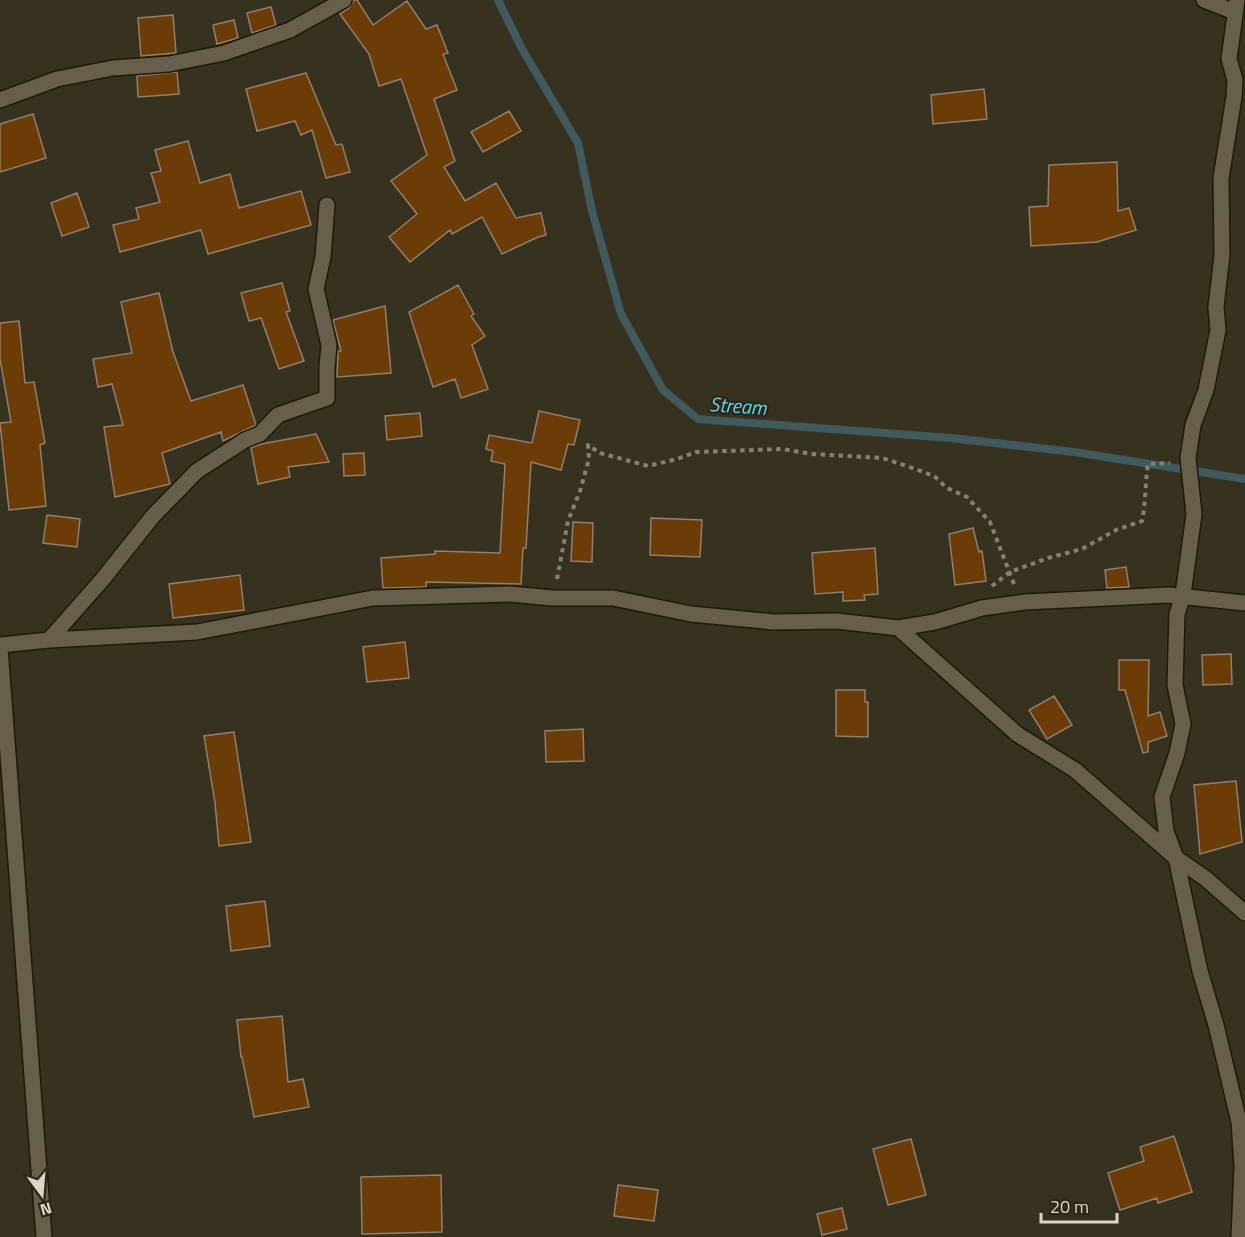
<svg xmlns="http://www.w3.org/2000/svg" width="1245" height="1237" viewBox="0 0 1245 1237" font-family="'Titillium Web',sans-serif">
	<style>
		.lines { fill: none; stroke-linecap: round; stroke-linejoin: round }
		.stream { stroke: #415a5d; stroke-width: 8 }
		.building { fill: #6c3c06; stroke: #917f70; stroke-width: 1.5 }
		.minor-casing { stroke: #1f1907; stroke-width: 18 }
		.path { stroke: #868272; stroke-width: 4; stroke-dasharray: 4.5 4.5; stroke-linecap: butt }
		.minor { stroke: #655f4b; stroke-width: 15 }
		.labels { text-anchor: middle; stroke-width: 4.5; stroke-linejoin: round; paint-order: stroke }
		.water-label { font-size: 20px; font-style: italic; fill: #5ed6f4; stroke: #2d2815 }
	</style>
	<rect width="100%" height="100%" fill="#37321f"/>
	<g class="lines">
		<path class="stream" d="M 498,0 L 522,49 L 578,143 L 592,211 L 621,314 L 663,390 L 698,419 L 951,438 L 1074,452 L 1245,479"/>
	</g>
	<path class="building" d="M 354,0 L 357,0 L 373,25 L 407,1 L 426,29 L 437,25 L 448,53 L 443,54 L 457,90 L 434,99 L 455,161 L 444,167 L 465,201 L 496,183 L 516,218 L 541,213 L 546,235 L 538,237 L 502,254 L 482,217 L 452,234 L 450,230 L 410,262 L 389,237 L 417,214 L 391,181 L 427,155 L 401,79 L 379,86 L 369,54 L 340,14 L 349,8 Z
		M 271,7 L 276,25 L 252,33 L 247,13 Z
		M 173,15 L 176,53 L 141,56 L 138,18 Z
		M 234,20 L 238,38 L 217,44 L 213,25 Z
		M 177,72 L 179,94 L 138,97 L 137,76 Z
		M 306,73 L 336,145 L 342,144 L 350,172 L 326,178 L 312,130 L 301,135 L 295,121 L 257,131 L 246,89 Z
		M 984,89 L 987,119 L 933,124 L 931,95 Z
		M 509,111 L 521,131 L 483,152 L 471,132 Z
		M 33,114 L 46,158 L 0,172 L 0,124 Z
		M 188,141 L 200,183 L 230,174 L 239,208 L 301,191 L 311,225 L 208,254 L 201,230 L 120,252 L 113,225 L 139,219 L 136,208 L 160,202 L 151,173 L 161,171 L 155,150 Z
		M 1117,162 L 1118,211 L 1129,208 L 1136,230 L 1097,242 L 1031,246 L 1029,207 L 1048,206 L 1049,165 Z
		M 77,193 L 89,227 L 62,236 L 51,203 Z
		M 282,283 L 290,311 L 286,312 L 304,361 L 279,369 L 261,318 L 249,321 L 241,293 Z
		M 458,285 L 474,314 L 471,316 L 485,336 L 472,345 L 488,389 L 461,398 L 455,379 L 433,387 L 409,312 Z
		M 159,293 L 173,352 L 191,401 L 243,385 L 256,425 L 223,441 L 221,432 L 162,453 L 170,484 L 115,497 L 104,427 L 123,425 L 112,384 L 98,387 L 93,359 L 132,353 L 121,302 Z
		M 385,306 L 391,373 L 337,377 L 338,351 L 341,351 L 333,320 Z
		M 19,321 L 25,383 L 34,382 L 45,443 L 40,445 L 46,506 L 9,510 L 0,423 L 11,422 L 0,359 L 0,323 Z
		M 539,411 L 580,420 L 574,445 L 568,444 L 561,470 L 531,462 L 526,548 L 523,548 L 521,584 L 426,582 L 426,587 L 383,588 L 381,558 L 435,554 L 435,551 L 500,553 L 505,464 L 491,461 L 493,451 L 486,449 L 489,435 L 532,443 Z
		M 420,413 L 422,436 L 387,440 L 385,416 Z
		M 316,434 L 329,462 L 288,467 L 290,477 L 258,484 L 251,448 L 261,444 Z
		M 364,453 L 365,475 L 344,476 L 343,454 Z
		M 47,515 L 80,519 L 77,547 L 43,543 Z
		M 651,518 L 702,520 L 700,557 L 650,555 Z
		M 573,522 L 593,523 L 592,562 L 571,561 Z
		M 973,528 L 979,552 L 982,551 L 986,581 L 955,585 L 949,534 Z
		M 875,548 L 878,594 L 864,595 L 865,600 L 843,601 L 843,592 L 815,594 L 812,553 Z
		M 1126,567 L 1129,587 L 1107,588 L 1105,570 Z
		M 240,575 L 244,610 L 173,618 L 169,584 Z
		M 405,642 L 409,678 L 367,682 L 363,647 Z
		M 1231,654 L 1232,684 L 1203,685 L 1202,655 Z
		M 1119,660 L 1149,660 L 1148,716 L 1160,712 L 1167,736 L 1148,742 L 1148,752 L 1143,753 L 1125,690 L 1119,690 Z
		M 836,690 L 865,690 L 865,702 L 868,702 L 868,737 L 836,736 Z
		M 1054,696 L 1072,725 L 1047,739 L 1029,710 Z
		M 583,729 L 584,761 L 546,762 L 545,731 Z
		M 234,732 L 251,842 L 219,846 L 215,803 L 204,736 Z
		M 1236,781 L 1242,842 L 1200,854 L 1194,785 Z
		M 265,901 L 270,946 L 231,951 L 226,906 Z
		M 282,1016 L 288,1082 L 303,1079 L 309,1107 L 254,1117 L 242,1057 L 241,1057 L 237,1020 Z
		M 1174,1136 L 1192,1192 L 1158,1203 L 1157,1198 L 1120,1210 L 1108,1173 L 1144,1161 L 1140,1147 Z
		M 911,1139 L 926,1195 L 888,1205 L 873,1149 Z
		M 441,1175 L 442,1232 L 362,1234 L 361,1177 Z
		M 618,1185 L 658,1190 L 654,1221 L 614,1216 Z
		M 842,1208 L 847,1229 L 822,1235 L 817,1214 Z"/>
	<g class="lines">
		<defs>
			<path id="minor" d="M 1204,0 L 1235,12
				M 1237,0 L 1229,59 L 1235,80 L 1234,97 L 1221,178 L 1222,255 L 1216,307 L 1218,330 L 1206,390 L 1193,425 L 1188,458 L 1194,514 L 1183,595 L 1177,614 L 1175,685 L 1183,724 L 1177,753 L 1162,797 L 1166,831 L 1176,858 L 1200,971 L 1216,1025 L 1239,1122 L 1242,1166 L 1239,1237
				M 0,100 L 57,79 L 113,68 L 169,64 L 224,53 L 290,30 L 344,0
				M 898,628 L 1017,734 L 1075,770 L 1176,858 L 1205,878 L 1245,913
				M 49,640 L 102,580 L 153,516 L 197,471 L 245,440 L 260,434 L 278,415 L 327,398 L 327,367 L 329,345 L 316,289 L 323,257 L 327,205
				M 0,645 L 49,640 L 197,632 L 373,598 L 510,594 L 553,598 L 613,598 L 691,614 L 774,622 L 837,621 L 898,628 L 935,622 L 982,608 L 1025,602 L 1169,595 L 1245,603
				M 0,647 L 44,1237"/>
		</defs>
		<use href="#minor" class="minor-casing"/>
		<path class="path" d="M 557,579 L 568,521 L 580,491 L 589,459 L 588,445 L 600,453 L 648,466 L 677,459 L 696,452 L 783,449 L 811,454 L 882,458 L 907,466 L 934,476 L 947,488 L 967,497 L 990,522 L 1014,584
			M 992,586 L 1010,572 L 1048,558 L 1082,549 L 1116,530 L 1142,521 C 1146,502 1145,483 1148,464 L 1170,463"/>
		<use href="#minor" class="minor"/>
	</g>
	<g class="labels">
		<g class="water-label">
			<text transform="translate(738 406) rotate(4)" y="7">Stream</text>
		</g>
	</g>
	<g transform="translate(42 1195) rotate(164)" stroke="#2d2815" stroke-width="4.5" paint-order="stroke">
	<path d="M0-4.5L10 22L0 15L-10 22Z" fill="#d9d6ca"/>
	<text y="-9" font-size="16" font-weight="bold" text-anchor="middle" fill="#d9d6ca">N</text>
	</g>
	<path d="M1041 1213v9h76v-9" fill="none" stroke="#d9d6ca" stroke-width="3"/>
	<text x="1050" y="1213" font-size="18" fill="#d9d6ca" stroke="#2d2815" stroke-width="4.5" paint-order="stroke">20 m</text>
</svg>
